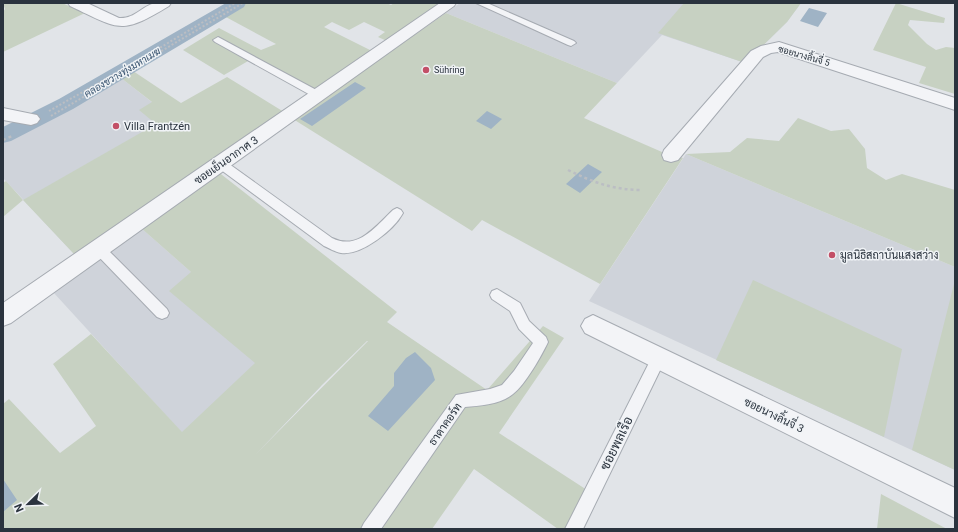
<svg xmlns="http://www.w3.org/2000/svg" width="958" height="532" viewBox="0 0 958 532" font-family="Roboto,Sarabun,sans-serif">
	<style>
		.built { fill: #cfd3da }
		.green { fill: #c7d1c2; fill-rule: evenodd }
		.water { fill: #9fb3c5 }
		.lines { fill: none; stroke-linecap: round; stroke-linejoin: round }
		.canal { fill: #9fb3c5; fill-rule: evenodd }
		.service-casing { stroke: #a6abb2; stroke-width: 2 }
		.minor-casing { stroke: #a6abb2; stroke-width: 2 }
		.path-far1 { stroke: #bbbec3; stroke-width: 2; stroke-dasharray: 2 2; stroke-linecap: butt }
		.path { stroke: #bbbec3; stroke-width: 2.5; stroke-dasharray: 3 3; stroke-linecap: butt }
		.service { fill: #f3f4f7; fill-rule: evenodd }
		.minor { fill: #f3f4f7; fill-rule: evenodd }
		.poi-dot { fill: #c35067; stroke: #f0f3f6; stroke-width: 1.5 }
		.labels { text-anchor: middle; stroke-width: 3; stroke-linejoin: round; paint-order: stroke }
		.far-street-label { font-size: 9px; fill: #2a333e; stroke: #f0f3f6 }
		.far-poi-label { font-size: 9px; fill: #2a333e; stroke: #f0f3f6; text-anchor: start }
		.far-water-label { font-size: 10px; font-style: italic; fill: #38536f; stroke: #f0f3f6 }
		.poi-label { font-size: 11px; fill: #2a333e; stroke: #f0f3f6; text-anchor: start }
		.street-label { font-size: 11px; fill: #2a333e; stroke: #f0f3f6 }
		.near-street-label { font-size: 13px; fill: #2a333e; stroke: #f0f3f6 }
	</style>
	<rect width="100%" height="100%" fill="#e1e4e8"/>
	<path class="built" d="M 460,3 L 801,3 L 787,22 L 745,63 L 662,35 L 617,83 L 446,13 Z
		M 121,78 L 221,156 L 74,254 L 3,178 L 3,143 Z
		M 686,154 L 955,267 L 955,470 L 589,301 Z
		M 141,228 L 321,386 L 228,483 L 53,292 Z"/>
	<path class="green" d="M 3,3 L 62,3 L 85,13 L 3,52 L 3,12 L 5,9 Z
		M 246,3 L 386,3 L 391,5 L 394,3 L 441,3 L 387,41 L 378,37 L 385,32 L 364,22 L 349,30 L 332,22 L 324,27 L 372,51 L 314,90 L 255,57 L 224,75 L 183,50 L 219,28 L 261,50 L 276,44 L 224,16 Z
		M 684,3 L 801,3 L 787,22 L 745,63 L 658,33 Z
		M 896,3 L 945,18 L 944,23 L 910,20 L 908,25 L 927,44 L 936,50 L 946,47 L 955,48 L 955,94 L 919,83 L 926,67 L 873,50 Z
		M 446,13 L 617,83 L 584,118 L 662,152 L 683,158 L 600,284 L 482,220 L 472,231 L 293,119 Z
		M 133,71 L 181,103 L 227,77 L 284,112 L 74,254 L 23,200 L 3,217 L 3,183 L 6,181 L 23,200 L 156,124 L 139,110 L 152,102 L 121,78 Z
		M 798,118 L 831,131 L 849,129 L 865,149 L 867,168 L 886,180 L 902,174 L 955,190 L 955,267 L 686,154 L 730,152 L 747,138 L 779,141 Z
		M 217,171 L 397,312 L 387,322 L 487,390 L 543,326 L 564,338 L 499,433 L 587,490 L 565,529 L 558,529 L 474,469 L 432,529 L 3,529 L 3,404 L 9,399 L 60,453 L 96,426 L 53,364 L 91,334 L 182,432 L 255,363 L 169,291 L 191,272 L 141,228 ZM 367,341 L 368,341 L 255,455 L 321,386 Z
		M 753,280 L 902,349 L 884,437 L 716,360 Z
		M 955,280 L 955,470 L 912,450 Z
		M 881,494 L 947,529 L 877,529 Z"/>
	<path class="water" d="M 809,8 L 827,13 L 818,27 L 800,21 Z
		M 355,82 L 366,88 L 312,126 L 300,119 Z
		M 487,111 L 502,119 L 491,129 L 476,121 Z
		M 588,164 L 602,172 L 580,193 L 566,184 Z
		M 415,352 L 431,368 L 435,380 L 388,431 L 368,416 L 394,386 L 394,373 L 406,358 Z
		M 3,479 L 17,500 L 3,512 Z"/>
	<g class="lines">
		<path class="canal" d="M 226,3 L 246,3 L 244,7 L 73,109 L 11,141 L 3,143 L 3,127 L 59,99 Z"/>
		<defs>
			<path id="service" d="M 476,3 L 487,3 L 574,41 L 576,43 L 571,46 L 568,45 Z
				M 218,37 L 322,93 L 323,95 L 322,97 L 314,97 L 215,42 L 213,40 Z
				M 221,160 L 225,161 L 332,238 C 358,251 376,226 393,210 L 397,208 L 401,210 L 403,213 C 394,230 361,256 341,253 C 335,252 329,248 324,246 L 217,167 L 215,164 L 217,161 Z
				M 99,244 L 103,245 L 167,309 L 169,313 L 167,317 L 162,319 L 157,317 L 95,253 L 93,249 L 95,245 Z
				M 497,289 L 520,303 L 529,321 L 546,337 L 548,342 C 542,355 525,385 513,394 C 501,404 481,406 465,407 L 381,529 L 361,529 L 364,523 L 456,395 L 490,389 L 502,385 L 514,371 L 533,343 L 519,329 L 510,311 L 492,299 L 490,295 L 492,291 Z
				M 659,351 L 664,353 L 666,358 L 583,529 L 565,529 L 654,353 Z"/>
			<path id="minor" d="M 68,3 L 87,3 L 119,18 C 135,19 142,6 155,3 C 160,2 166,3 171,3 L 169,6 C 120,36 119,29 70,6 Z
				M 440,3 L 456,3 L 454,6 L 11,323 L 3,326 L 3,303 Z
				M 779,42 L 955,98 L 955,110 L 778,52 L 771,53 L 763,57 L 678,160 L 671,162 L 664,160 L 662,155 L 664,150 L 751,51 L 761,46 Z
				M 3,108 L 37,115 L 40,119 L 37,123 L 31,125 L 3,120 Z
				M 593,315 L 955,488 L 955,518 L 585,333 L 581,326 L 585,319 Z"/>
		</defs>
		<use href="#service" class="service-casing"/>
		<use href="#minor" class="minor-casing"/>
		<path class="path-far1" d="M 49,111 L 136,62 L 235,3
			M 51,116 L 243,3"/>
		<path class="path" d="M 3,140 L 12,136
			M 568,170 C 592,182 614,190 641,190"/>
		<use href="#service" class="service"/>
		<use href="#minor" class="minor"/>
	</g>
	<g class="poi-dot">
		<circle cx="426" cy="70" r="4"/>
		<circle cx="116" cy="126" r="4"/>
		<circle cx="832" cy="255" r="4"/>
	</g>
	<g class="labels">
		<g class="far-street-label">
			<text transform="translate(804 56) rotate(16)" y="3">ซอยนางลิ้นจี่ 5</text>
		</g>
		<g class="far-poi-label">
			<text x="434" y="73">Sühring</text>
		</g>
		<g class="far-water-label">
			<text transform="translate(122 72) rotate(-31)" y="4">คลองขวางทุ่งมหาเมฆ</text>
		</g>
		<g class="poi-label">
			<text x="124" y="130">Villa Frantzén</text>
			<text x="840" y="259">มูลนิธิสถาบันแสงสว่าง</text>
		</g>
		<g class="street-label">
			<text transform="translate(226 160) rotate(-35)" y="4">ซอยเย็นอากาศ 3</text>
			<text transform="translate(774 415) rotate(26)" y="4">ซอยนางลิ้นจี่ 3</text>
			<text transform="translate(445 424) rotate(-55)" y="4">ธาดาคอร์ท</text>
		</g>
		<g class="near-street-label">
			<text transform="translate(616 443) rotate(-64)" y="5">ซอยพลเรือ</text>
		</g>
	</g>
	<rect width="958" height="532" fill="none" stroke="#2a333e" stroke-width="8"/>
	<g transform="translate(28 504) rotate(247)" stroke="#f0f3f6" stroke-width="3" paint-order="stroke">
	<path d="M0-3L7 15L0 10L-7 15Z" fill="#2a333e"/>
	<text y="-6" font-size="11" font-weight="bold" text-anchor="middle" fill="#2a333e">N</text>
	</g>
</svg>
